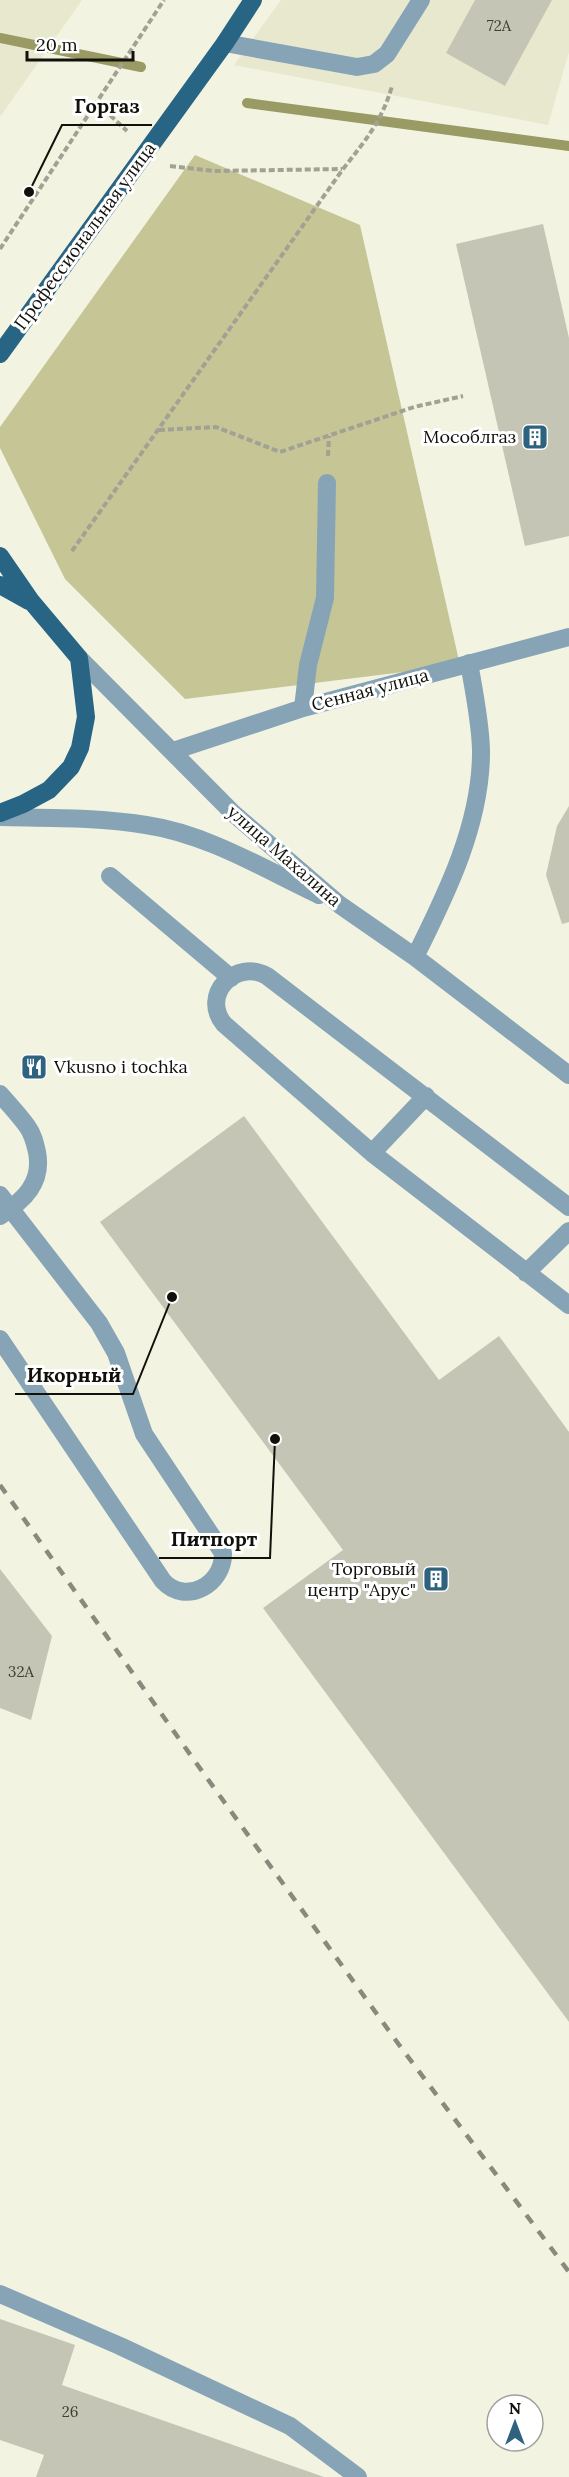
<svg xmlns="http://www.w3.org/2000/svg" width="569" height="2477" viewBox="0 0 569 2477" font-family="Lora,serif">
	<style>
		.built { fill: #e8e8cf }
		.green { fill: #c5c596 }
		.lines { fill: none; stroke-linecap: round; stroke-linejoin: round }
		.stream { stroke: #9a9a64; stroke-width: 10 }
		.building { fill: #c4c5b4 }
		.path { stroke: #a1a194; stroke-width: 4; stroke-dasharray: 6 3; stroke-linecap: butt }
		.minor { stroke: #87a4b7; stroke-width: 18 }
		.major { stroke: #286484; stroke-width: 18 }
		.rail { stroke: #89897d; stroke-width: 4.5; stroke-dasharray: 10 10; stroke-linecap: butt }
		.labels { text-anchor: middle; stroke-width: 6; stroke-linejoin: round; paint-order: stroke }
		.number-label { font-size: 15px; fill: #3e3e35 }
		.street-label { font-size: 18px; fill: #11110b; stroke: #fff }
		.poi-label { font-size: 18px; fill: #11110b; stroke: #fff; text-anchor: end }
		.leader { fill: none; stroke: #11110b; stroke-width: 2 }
		.callout-dot { fill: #11110b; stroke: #fff; stroke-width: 2 }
		.callout-label { font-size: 20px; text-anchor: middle; font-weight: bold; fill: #11110b; stroke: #fff; stroke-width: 6; stroke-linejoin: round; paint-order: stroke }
	</style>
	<rect width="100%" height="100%" fill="#f3f3e1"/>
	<path class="built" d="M 0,0 L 82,0 L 0,117 Z
		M 281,0 L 569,0 L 569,52 L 548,125 L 234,65 Z"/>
	<path class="green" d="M 195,155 L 360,225 L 460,665 L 185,699 L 65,579 L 0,448 L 0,427 Z"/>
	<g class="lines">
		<path class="stream" d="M 0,38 L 141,67
			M 247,103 L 569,146"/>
	</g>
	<path class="building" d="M 475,0 L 552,0 L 505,86 L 446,53 Z
		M 543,224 L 569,338 L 569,536 L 525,546 L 456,244 Z
		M 569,806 L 569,922 L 562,924 L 546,875 L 557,826 Z
		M 244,1116 L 439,1380 L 499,1336 L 569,1432 L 569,2022 L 263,1608 L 343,1550 L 100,1222 Z
		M 0,1569 L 52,1636 L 31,1720 L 0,1708 Z
		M 0,2319 L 75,2345 L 62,2385 L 324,2477 L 36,2477 L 44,2455 L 0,2440 Z"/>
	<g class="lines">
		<path class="path" d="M 97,103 L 127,131
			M 170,166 L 214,171 L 342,169
			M 0,249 L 164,0
			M 159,430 L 216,427 L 280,452 L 414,407 L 463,396
			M 328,456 L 329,436
			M 72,551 L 343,169 C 365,141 382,121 392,86"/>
		<path class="minor" d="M 225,43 L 357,67 L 374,64 L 387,54 L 421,0
			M 79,658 L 233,813 L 340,905 L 415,957 L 569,1075
			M 303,708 L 308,665 L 325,598 L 327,483
			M 173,751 L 303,708 L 569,637
			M 0,817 C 48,818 98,817 146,825 C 207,834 264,869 319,895
			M 110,876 L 231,978
			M 415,957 C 447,893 482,822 481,749 C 480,720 474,691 469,663
			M 0,1094 C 9,1104 19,1115 27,1126 C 33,1134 35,1143 37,1152 C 43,1183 24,1200 0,1216
			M 372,1153 L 426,1096
			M 0,1195 L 99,1323 L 116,1353 L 144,1434 L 223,1553 C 224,1584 186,1606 163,1581 L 0,1339
			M 569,1207 L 267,976 C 236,958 200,995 224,1024 L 372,1153 L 569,1305
			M 526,1273 L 569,1231
			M 0,2294 L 120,2346 L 290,2426 L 358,2477"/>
		<path class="major" d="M 0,354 L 225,43 L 253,0
			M 0,556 L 31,601 L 79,658 L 86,717 L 80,748 L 71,767 L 49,790 L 23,804 L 0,813
			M 0,585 L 29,601"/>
		<path class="rail" d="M 0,1485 L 194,1760 L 397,2042 L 569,2272"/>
	</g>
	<defs>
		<symbol id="building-square" viewBox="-11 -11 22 22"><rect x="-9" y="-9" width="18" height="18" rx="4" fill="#2f627f" stroke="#fff"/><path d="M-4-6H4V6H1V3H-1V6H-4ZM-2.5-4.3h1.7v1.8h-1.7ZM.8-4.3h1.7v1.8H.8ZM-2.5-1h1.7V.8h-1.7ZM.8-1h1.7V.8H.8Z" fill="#fff"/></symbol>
		<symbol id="restaurant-square" viewBox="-11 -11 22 22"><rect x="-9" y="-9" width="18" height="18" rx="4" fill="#2f627f" stroke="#fff"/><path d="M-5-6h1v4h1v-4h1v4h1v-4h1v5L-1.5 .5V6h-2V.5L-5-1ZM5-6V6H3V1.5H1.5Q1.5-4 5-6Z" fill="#fff"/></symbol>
	</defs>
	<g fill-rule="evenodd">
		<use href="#building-square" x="520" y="422" width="30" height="30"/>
		<use href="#restaurant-square" x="19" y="1052" width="30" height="30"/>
		<use href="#building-square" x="421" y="1564" width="30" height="30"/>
	</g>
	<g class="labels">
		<g class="number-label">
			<text x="499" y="31">72А</text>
			<text x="21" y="1677">32А</text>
			<text x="70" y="2417">26</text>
		</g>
		<g class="street-label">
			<text transform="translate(85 236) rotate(-54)" y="6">Профессиональная улица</text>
			<text transform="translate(370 690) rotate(-15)" y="6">Сенная улица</text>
			<text transform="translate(284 856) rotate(41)" y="6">улица Махалина</text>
		</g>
		<g class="poi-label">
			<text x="516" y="443">Мособлгаз</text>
			<text x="54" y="1073" text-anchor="start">Vkusno i tochka</text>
			<text x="416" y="1575">Торговый<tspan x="416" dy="21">центр "Арус"</tspan></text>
		</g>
	</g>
	<path class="leader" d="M29 192L62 125H152M172 1297L133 1394H15M275 1439L270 1558H159"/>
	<g class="callout-dot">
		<circle cx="29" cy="192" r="6"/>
		<circle cx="172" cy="1297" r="6"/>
		<circle cx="275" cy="1439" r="6"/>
	</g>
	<g class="callout-label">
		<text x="107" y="113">Горгаз</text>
		<text x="74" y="1382">Икорный</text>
		<text x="214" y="1546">Питпорт</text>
	</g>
	<g transform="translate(515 2423)"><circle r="28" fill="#ffffff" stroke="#a0a09d" stroke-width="1.5"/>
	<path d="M0-4.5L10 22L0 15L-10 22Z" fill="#2f627f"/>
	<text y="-9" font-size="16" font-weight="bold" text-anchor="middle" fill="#11110b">N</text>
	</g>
	<path d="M27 51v9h106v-9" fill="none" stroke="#11110b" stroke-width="3"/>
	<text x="36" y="51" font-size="18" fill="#11110b" stroke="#ffffff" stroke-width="4.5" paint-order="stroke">20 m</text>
</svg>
